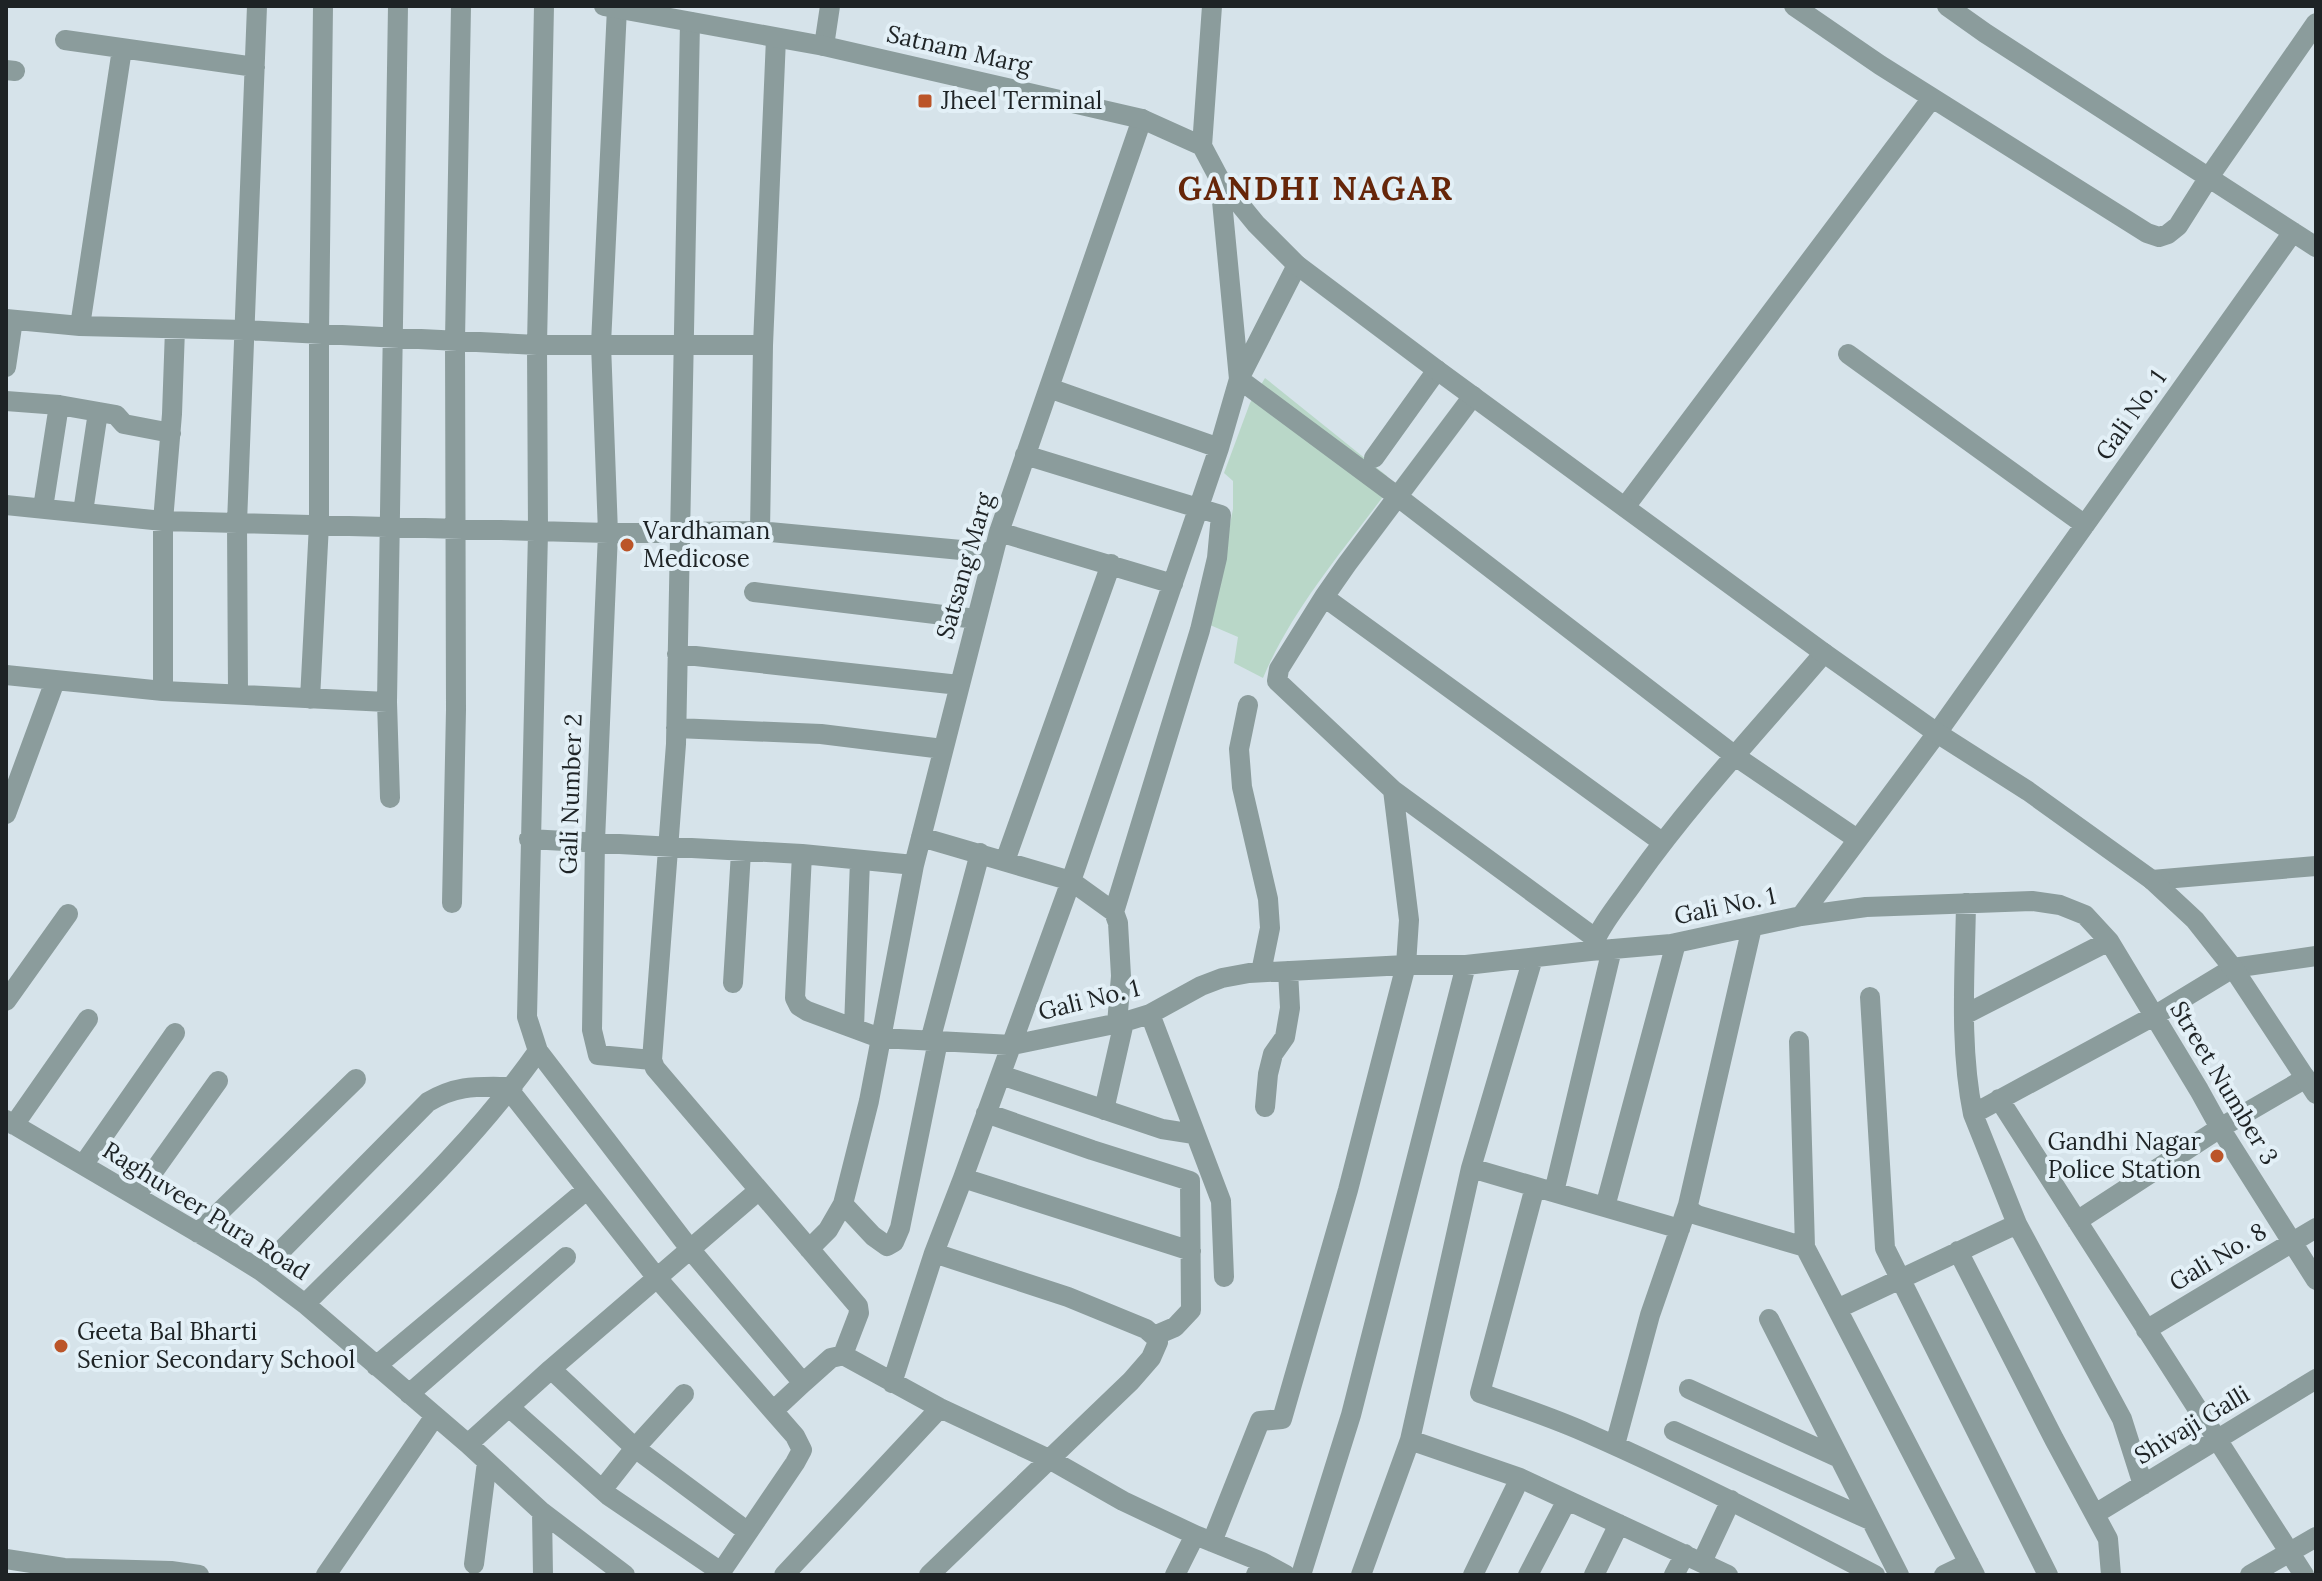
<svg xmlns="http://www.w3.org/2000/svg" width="2322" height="1581" viewBox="0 0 2322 1581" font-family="Lora,serif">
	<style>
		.green { fill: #b9d7c8 }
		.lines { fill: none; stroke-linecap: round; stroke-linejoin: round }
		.minor { stroke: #8b9c9c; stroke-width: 20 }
		.tertiary { stroke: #8b9c9c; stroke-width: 20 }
		.poi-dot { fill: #bb5529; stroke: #e3f0f7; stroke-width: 3 }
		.labels { text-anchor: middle; stroke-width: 8; stroke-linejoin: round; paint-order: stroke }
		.street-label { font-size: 24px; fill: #1e2325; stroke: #e3f0f7 }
		.poi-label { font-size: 24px; fill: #1e2325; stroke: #e3f0f7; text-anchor: start }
		.district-label { font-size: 32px; font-weight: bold; letter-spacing: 2px; fill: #662609; stroke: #e3f0f7 }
	</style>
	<rect width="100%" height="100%" fill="#d6e3ea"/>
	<path class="green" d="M 1265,378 L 1387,476 L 1391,486 C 1346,547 1293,607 1263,678 L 1234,663 L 1238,637 L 1210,625 L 1233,509 L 1233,481 L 1224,473 L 1250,403 Z"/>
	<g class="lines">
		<path class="minor" d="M 544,6 L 537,345 L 538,532 L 527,1017 L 538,1051 L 690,1249 L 803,1383 L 773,1411
			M 1794,6 L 1880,65 L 2147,233 L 2159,237 L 2168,234 L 2178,226 L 2209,177 L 2316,23
			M 1947,6 L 1985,33 L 2316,247
			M 617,8 L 601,344 L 608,533 L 595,841 L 592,1030 L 598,1055 L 652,1060
			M 690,22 L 676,744 L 652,1060 L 655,1068 L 858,1306 L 859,1313 L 844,1352 L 845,1356 L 940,1408 L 1051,1460 L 1123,1501 L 1195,1535 L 1262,1562 L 1256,1575
			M 65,40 L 255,67
			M 824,46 L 830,6
			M 6,70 L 15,71
			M 1297,265 L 1239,379 L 1398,497 L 1735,756 L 1857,839
			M 6,319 L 80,326 L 245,330 L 537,345 L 763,345
			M 80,326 L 122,49
			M 175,329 L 172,414 L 163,521 L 163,691 L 387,702
			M 1848,354 L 2085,525
			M 6,367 L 13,320
			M 1049,388 L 1219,448
			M 1473,396 L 1347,564 L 1324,597 L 1279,669 L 1277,681 L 1393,790 L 1595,938
			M 6,401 L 59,405 L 116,415 L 124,424 L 171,433
			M 1025,455 L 1221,515 L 1217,558 L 1200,630 L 1114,912
			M 1374,458 L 1437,370
			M 6,505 L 163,521 L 608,533 L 760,531 L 993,553
			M 1625,507 L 1932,98
			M 43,508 L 59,405
			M 83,512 L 98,412
			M 760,531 L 763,345 L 776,38
			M 999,532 L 1173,584
			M 754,592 L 976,619
			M 1324,597 L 1662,842
			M 677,654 L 959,685
			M 6,675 L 163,691
			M 238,693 L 237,523 L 257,6
			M 310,699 L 319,524 L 319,333 L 323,6
			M 1248,705 L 1239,749 L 1242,787 L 1268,899 L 1270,928 L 1261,972
			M 676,728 L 821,734 L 943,749
			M 390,798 L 387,702 L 398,6
			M 6,814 L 55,681
			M 921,837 L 1071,881 L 1114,912 L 1118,923 L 1121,976 L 1117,1024
			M 529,839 L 802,854 L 914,865
			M 802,854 L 795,998 L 799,1006 L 807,1011 L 880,1038 L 1012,1045 L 1124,1022 L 1150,1014 L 1201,986 L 1222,978 L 1249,973 L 1406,965 L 1466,965 L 1590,951 L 1671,944 L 1801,916 L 1937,733 L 2293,232
			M 1005,861 L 1111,564
			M 2152,880 L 2316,866
			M 452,903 L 456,710 L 455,340 L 461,6
			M 1966,903 C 1965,973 1959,1045 1973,1114
			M 1801,916 L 1866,907 L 2032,901 L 2060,905 L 2085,915 L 2109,941 L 2199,1090 L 2220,1128 L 2316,1280
			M 1752,927 L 1688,1205 L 1691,1211 L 1697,1215 L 1805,1247
			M 1590,951 C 1601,924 1620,902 1636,879 C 1693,799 1761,727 1824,653
			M 733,983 L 741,852
			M 1870,997 L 1885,1248 L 2048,1575
			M 6,1001 L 68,914
			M 1150,1014 L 1221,1201 L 1224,1277
			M 1964,1015 L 2109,941
			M 854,1028 L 860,860
			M 930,1041 L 980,853
			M 1799,1041 L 1805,1247 L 1975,1575
			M 1001,1075 L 1162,1129 L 1194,1134
			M 510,1091 L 657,1278 L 795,1436 L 802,1450 L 795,1463 L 719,1575
			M 1999,1099 L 2304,1575
			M 1265,1107 L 1268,1074 L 1273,1054 L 1285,1037 L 1290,1008 L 1288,971
			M 1104,1110 L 1124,1022
			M 986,1113 L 1092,1150 L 1190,1181 L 1191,1310 L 1175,1327 L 1154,1336
			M 6,1120 L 224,1248 L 261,1271 L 305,1304 L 468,1444 L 542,1512 L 625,1575
			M 14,1125 L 88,1019
			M 83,1165 L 175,1033
			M 1471,1168 L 1680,1229
			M 963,1178 L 1191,1251
			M 1535,1187 L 1480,1393 C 1517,1406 1554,1418 1589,1434 C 1687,1477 1781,1526 1875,1575
			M 1554,1192 L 1612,949
			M 136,1196 L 218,1081
			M 843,1204 L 873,1236 L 887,1246 L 894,1242 L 900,1228 L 938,1041
			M 1605,1207 L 1676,943
			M 2077,1221 L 2220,1128 L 2306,1078
			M 198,1233 L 356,1079
			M 809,1249 L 828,1230 L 843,1204 L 869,1101 L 914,865 L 999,532 L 1142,119
			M 1958,1251 L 2054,1439 L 2108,1539 L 2111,1575
			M 261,1271 L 428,1102 C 459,1084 478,1087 513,1087
			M 305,1304 C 386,1223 472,1145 538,1051
			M 1837,1309 L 2017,1224
			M 1769,1319 L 1899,1575
			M 2146,1330 L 2316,1228
			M 376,1366 L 578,1197
			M 551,1369 L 635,1448 L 748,1532
			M 803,1383 L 831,1358 L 844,1355
			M 892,1383 L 934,1253 L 963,1178 L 1071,881 L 1219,448 L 1239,379 L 1220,180
			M 1689,1389 L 1837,1457
			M 409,1394 L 566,1257
			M 509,1407 L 609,1496 L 721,1572
			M 1674,1431 L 1870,1520
			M 1410,1440 L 1520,1478 L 1728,1575
			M 468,1444 L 551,1369 L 759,1190
			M 1615,1445 L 1650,1315 L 1688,1205
			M 2143,1485 L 2122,1419 L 2017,1224 L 1973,1114 L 2154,1016 L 2233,968 L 2316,956
			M 602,1490 L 635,1448 L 684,1394
			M 542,1512 L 543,1575
			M 2095,1514 L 2316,1379
			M 1212,1542 L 1260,1421 L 1282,1419 L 1348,1190 L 1406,965 L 1409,920 L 1393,790
			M 6,1559 L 64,1568 L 171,1571 L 199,1575
			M 1262,1562 L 1286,1575
			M 1702,1562 L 1731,1500
			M 474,1564 L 487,1462
			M 326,1575 L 435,1416
			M 784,1575 L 940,1408
			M 929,1575 L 1131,1381 L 1151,1358 L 1158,1342 L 1154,1336 L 1146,1329 L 1068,1297 L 934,1253
			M 1175,1575 L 1195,1535
			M 1301,1575 L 1351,1415 L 1466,965
			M 1361,1575 L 1410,1440 L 1471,1168 L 1533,958
			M 1473,1575 L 1520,1478
			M 1528,1575 L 1567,1500
			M 1594,1575 L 1619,1524
			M 1674,1575 L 1685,1554
			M 1944,1575 L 1969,1563
			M 2250,1575 L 2316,1537"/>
		<path class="tertiary" d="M 604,6 L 824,46 L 1142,119 L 1202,146
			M 1202,146 L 1220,180 L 1256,224 L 1297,265 L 1437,370 L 1824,653 L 1937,733 L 2028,791 L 2152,880 L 2195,920 L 2233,968 L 2316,1094
			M 1202,146 L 1212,6"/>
	</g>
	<g class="poi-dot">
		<rect x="917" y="93" width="16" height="16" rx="4"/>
		<circle cx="627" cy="545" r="8"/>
		<circle cx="2217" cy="1156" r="8"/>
		<circle cx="61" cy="1346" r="8"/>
	</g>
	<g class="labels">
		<g class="street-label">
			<text transform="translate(959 50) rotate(13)" y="8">Satnam Marg</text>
			<text transform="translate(2131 415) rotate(-55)" y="8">Gali No. 1</text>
			<text transform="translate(965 566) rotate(-74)" y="8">Satsang Marg</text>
			<text transform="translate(571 794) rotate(-88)" y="8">Gali Number 2</text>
			<text transform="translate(1725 906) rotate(-12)" y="8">Gali No. 1</text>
			<text transform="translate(1089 1000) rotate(-14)" y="8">Gali No. 1</text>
			<text transform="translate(2224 1083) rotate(59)" y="8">Street Number 3</text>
			<text transform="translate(206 1211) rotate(32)" y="8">Raghuveer Pura Road</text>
			<text transform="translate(2218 1257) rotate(-31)" y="8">Gali No. 8</text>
			<text transform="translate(2192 1425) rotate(-31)" y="8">Shivaji Galli</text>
		</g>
		<g class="poi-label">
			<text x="941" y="109">Jheel Terminal</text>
			<text x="643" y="539">Vardhaman<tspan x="643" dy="28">Medicose</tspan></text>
			<text x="2201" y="1150" text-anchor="end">Gandhi Nagar<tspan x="2201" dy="28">Police Station</tspan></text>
			<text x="77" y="1340">Geeta Bal Bharti<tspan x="77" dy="28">Senior Secondary School</tspan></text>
		</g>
		<g class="district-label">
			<text x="1316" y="200">GANDHI NAGAR</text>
		</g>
	</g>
	<rect width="2322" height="1581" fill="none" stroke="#1e2325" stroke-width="16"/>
</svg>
